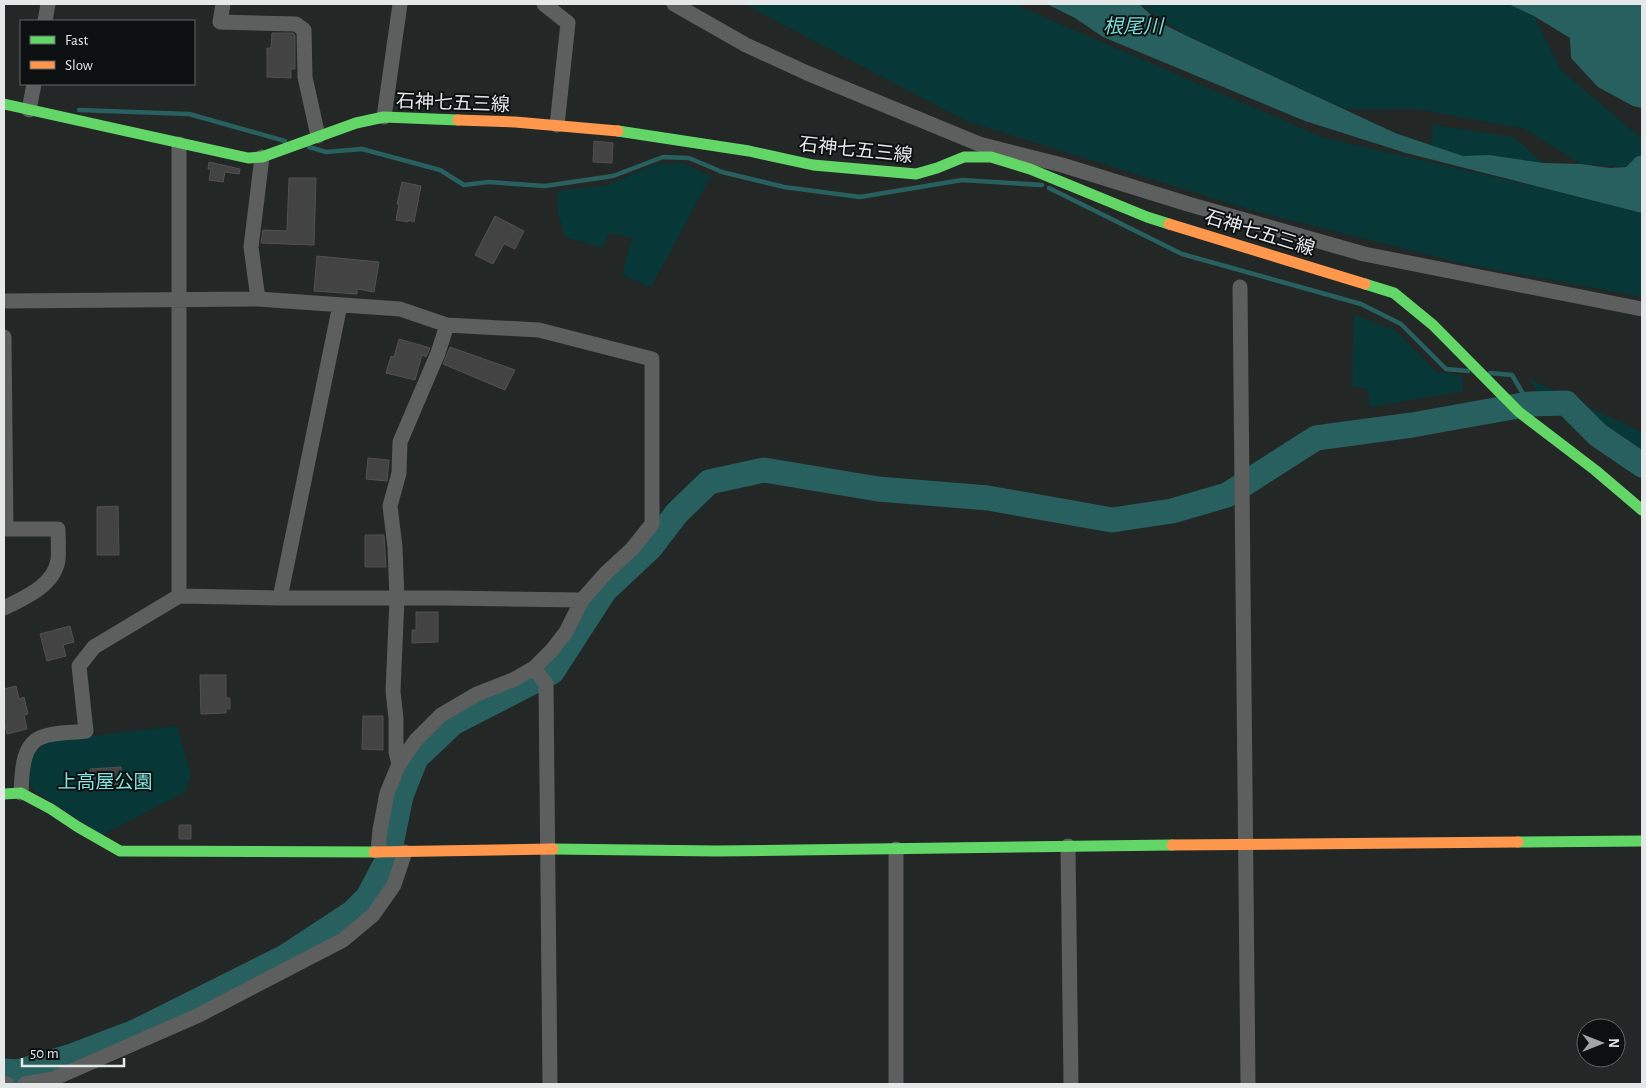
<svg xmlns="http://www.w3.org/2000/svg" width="1646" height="1088" viewBox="0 0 1646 1088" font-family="'Alegreya Sans','Noto Sans JP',sans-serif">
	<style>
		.green { fill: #073736 }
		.water { fill: #27605e }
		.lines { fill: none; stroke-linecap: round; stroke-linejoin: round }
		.stream { stroke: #27605e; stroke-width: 4.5 }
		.river { stroke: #27605e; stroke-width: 25 }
		.building { fill: #424342; stroke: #515150 }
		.street { stroke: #5d5e5e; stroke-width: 15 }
		.fast { stroke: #63d668; stroke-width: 11 }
		.slow { stroke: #ff974d; stroke-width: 11 }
		.labels { text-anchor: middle; stroke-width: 4; stroke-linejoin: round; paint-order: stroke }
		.street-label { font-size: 19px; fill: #e4e8e8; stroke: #0d1010 }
		.park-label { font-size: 19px; fill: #82e5e0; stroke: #0d1010 }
		.water-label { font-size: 20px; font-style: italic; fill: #78dcd6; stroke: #0d1010 }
	</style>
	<rect width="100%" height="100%" fill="#232726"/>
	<path class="green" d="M 744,4 L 1018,4 L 1023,8 L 1322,137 L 1642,211 L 1642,297 L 1456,262 L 1254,211 L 966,121 Z
		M 1139,4 L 1509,4 L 1534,16 L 1561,70 L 1642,139 L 1642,159 L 1626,167 L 1581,164 L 1525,129 L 1416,109 L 1345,109 L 1187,36 Z
		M 1433,125 L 1514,137 L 1543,163 L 1463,156 L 1431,145 Z
		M 681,163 L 711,176 L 651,287 L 622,275 L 632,238 L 608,233 L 603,248 L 565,237 L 558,213 L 557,191 L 607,185 L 656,164 Z
		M 1354,315 L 1395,330 L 1436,372 L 1461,375 L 1464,391 L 1370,407 L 1367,389 L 1352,386 Z
		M 1529,379 L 1642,432 L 1642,460 L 1543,401 Z
		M 177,726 L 191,775 L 185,792 L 102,835 L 35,791 L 29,783 C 31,761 28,754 47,741 Z"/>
	<path class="water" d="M 1047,4 L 1139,4 L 1159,22 L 1187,36 L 1395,133 L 1463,156 L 1489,155 L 1543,163 L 1581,164 L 1610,168 L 1626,167 L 1636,157 L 1642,155 L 1642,213 L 1406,153 L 1305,121 L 1103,37 L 1075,18 Z
		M 1508,4 L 1642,5 L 1642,108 L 1633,106 L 1598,87 L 1571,58 L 1570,38 L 1534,16 Z"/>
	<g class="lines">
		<path class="stream" d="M 79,110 L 189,114 L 285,141
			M 309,147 L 326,152 L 362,149 L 440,170 L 464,185 L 488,182 L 545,186 L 613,176 L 663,157 L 689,158 L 722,172 L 784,187 L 860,197 L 962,180 L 1042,185
			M 1049,188 L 1182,254 L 1361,304 L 1401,324 L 1446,369 L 1468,371
			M 1490,373 L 1512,375 L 1529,404"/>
		<path class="river" d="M 4,1071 L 18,1072 L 72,1056 L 135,1032 L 285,957 L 352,913 L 368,897 L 388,859 L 401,796 L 416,758 L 453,723 L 552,672 L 605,590 L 651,547 L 677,513 L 709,482 L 764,470 L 878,489 L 988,498 L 1112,520 L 1172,511 L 1227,495 L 1316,438 L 1412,425 L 1529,404 L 1566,403 L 1598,435 L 1642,465"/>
	</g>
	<path class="building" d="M 272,33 L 293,33 L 295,35 L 295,69 L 291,69 L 291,78 L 267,77 L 267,48 L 271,48 Z
		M 594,141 L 613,143 L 612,163 L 593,162 Z
		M 209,162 L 240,169 L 239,174 L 225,172 L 223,182 L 209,180 L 211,169 L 208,169 Z
		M 289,178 L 316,178 L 314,245 L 261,243 L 263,230 L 287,231 Z
		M 402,182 L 421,186 L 414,222 L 408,220 L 408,222 L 396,220 L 399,204 L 397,204 Z
		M 495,216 L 524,231 L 515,249 L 504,244 L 493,264 L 475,255 Z
		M 317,256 L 379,262 L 374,292 L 357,289 L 357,294 L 314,291 Z
		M 399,339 L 430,348 L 426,357 L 422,355 L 415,380 L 386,373 L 391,356 L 394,357 Z
		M 450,347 L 515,370 L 505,390 L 443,364 Z
		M 368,458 L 389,460 L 387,481 L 366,479 Z
		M 118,506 L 119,555 L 97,555 L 97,507 Z
		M 365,535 L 384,535 L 386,567 L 365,567 Z
		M 416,612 L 438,612 L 438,642 L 412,643 L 412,630 L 416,630 Z
		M 70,626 L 74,642 L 63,645 L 66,656 L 47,661 L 40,634 Z
		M 200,675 L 226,675 L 226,698 L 230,698 L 230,709 L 226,709 L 226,713 L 201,714 Z
		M 16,686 L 19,699 L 24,697 L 28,714 L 24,715 L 27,729 L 7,734 L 4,722 L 4,689 Z
		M 363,716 L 383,716 L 383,750 L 362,749 Z
		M 121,767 L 122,784 L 91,786 L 90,769 Z
		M 179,825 L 191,825 L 191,839 L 179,839 Z"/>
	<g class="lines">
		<path class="street" d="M 223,4 L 220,22 L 296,24 L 304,30 L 305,77 L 318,136
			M 544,4 L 568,23 L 557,125
			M 674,4 L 746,45 L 807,73 L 979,144 L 1062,165 L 1188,204 L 1364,254 L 1642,309
			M 45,21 L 48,4
			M 29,110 L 34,84
			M 384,117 L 400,4
			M 1240,287 L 1248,1084
			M 258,299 L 251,247 L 262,157
			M 4,301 L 258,299 L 400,309 L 447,325 L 539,330 L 652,359 L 652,524 L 632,549 L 606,573 L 582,600 L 566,632 L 552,650 L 534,668 L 515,679 L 477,694 L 441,715 L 416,740 L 399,764 L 387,793 L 380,830 L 378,851
			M 4,337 L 6,529 L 58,529 C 58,539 59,550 58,560 C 54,586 24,598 4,608
			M 179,596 L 179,144
			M 280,598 L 340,305
			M 534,668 L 546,684 L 550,1084
			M 399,764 L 396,752 L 396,718 L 393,691 L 397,599 L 395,547 L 390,506 L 399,473 L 400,442 L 438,353 L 447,325
			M 21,793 C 22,776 21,744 42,737 C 55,732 72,733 86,731 L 79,666 L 94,647 L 179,596 L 280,598 L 448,598 L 582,600
			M 1068,846 L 1071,1084
			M 896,849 L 896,1084
			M 4,1084 L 7,1084
			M 25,1084 L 53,1079 L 197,1016 L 343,940 L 373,915 L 394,885 L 405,852"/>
		<path class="fast" d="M 4,104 L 248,158 L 262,157 L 356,123 L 384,117 L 458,120
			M 618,131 L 749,151 L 813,165 L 916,174 L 937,168 L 964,157 L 991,157 L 1030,169 L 1147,217 L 1169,224
			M 1365,284 L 1394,293 L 1433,325 L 1519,412 L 1595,470 L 1642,510
			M 4,794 L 21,793 L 51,809 L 78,827 L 120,851 L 374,852
			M 1518,842 L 1642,841
			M 553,849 L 717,851 L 1172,845"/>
		<path class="slow" d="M 458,120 L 515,122 L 618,131
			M 1169,224 L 1365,284
			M 1172,845 L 1518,842
			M 374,852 L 553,849"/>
	</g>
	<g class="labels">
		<g class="street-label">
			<text transform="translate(453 102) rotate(2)" y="7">石神七五三線</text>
			<text transform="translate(856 149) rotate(6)" y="7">石神七五三線</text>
			<text transform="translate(1260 232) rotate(17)" y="7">石神七五三線</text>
		</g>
		<g class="park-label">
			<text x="105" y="788">上高屋公園</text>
		</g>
		<g class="water-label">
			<text x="1133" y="33">根尾川</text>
		</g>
	</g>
	<rect width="1646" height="1088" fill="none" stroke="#e4e8e8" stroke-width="10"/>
	<rect x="20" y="20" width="175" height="65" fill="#0d1010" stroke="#636666"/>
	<rect x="30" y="36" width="25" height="8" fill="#63d668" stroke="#636666"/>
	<text x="65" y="45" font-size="15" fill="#e4e8e8">Fast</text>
	<rect x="30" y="61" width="25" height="8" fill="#ff974d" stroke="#636666"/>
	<text x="65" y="70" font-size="15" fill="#e4e8e8">Slow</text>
	<g transform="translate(1601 1043) rotate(90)"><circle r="24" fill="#0d1010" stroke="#636666"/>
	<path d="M0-4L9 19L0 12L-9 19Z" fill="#a0a4a4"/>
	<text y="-8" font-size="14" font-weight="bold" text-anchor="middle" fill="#e4e8e8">N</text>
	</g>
	<path d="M22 1058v8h102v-8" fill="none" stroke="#e4e8e8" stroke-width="2.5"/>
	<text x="30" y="1058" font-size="15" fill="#e4e8e8" stroke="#0d1010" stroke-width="4" paint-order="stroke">50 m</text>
</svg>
